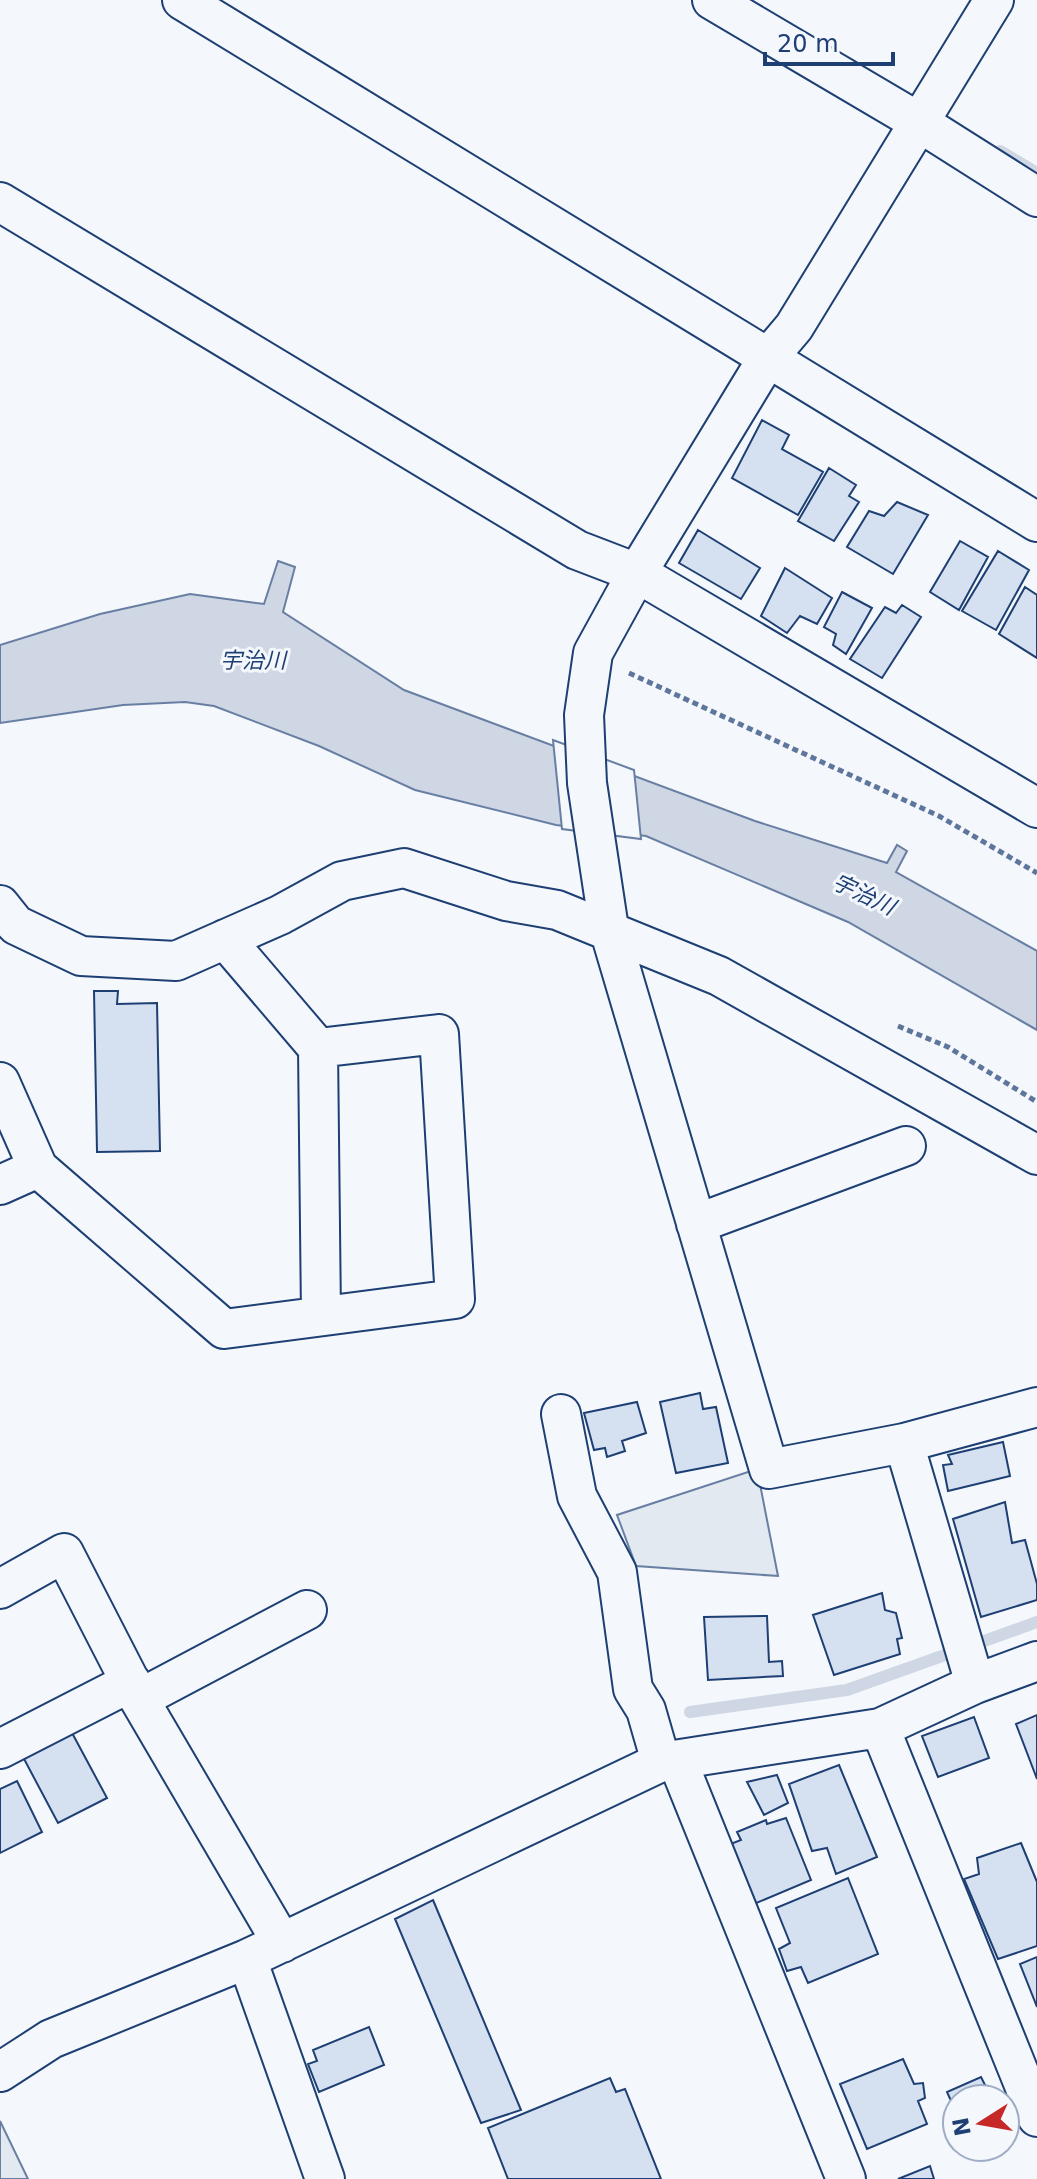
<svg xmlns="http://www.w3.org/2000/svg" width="1037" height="2179" viewBox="0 0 1037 2179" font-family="'DejaVu Sans','Noto Sans JP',sans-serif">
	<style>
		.green { fill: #e3e9f0; stroke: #687fa3; stroke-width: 2 }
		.water { fill: #cfd7e4; stroke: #687fa3; stroke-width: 2 }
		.pier { fill: #f4f7fb; stroke: #687fa3; stroke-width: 2 }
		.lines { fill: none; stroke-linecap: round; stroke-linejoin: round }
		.stream { stroke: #cfd7e4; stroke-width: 12 }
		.building { fill: #d5e0f0; stroke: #1d3f73; stroke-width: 2 }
		.minor-casing { stroke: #1d3f73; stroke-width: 42 }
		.path { stroke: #5e769c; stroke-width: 5; stroke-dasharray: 6 4; stroke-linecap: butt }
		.minor { stroke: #f4f7fb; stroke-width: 38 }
		.labels { text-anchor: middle; stroke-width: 6; stroke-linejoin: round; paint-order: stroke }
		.water-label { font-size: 22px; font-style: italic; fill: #1d3f73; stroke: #f4f7fb }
	</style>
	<rect width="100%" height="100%" fill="#f4f7fb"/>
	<path class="green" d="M 757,1469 L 778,1576 L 636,1566 L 617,1515 Z
		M 0,2121 L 28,2179 L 0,2179 Z"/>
	<path class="water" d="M 278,561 L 295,567 L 283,612 L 404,690 L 755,821 L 887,863 L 897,845 L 907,851 L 896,872 L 1037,951 L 1037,1030 L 848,922 L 646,836 L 556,825 L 415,790 L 319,746 L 214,706 L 185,702 L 123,705 L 0,723 L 0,645 L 100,614 L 190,594 L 264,604 Z"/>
	<path class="pier" d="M 553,740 L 634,770 L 641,839 L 562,829 Z"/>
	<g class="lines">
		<path class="stream" d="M 1000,151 L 1037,173
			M 690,1712 L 847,1690 L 1037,1622"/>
	</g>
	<path class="building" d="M 762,420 L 789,435 L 782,449 L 823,472 L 798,515 L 732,478 Z
		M 829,468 L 856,485 L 849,496 L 859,502 L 834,541 L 798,521 Z
		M 897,502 L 928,515 L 893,574 L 847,547 L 869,511 L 884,516 Z
		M 698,530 L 760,568 L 741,599 L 679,563 Z
		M 960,541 L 988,557 L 959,610 L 930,592 Z
		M 998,551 L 1029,570 L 996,630 L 962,611 Z
		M 785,568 L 832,598 L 817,624 L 800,616 L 787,633 L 761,616 Z
		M 1025,587 L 1037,595 L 1037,658 L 999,634 Z
		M 842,592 L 872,608 L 846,654 L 833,645 L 836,634 L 824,627 Z
		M 902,605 L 921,617 L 882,678 L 850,659 L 885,607 L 896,613 Z
		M 94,991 L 118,991 L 117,1004 L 157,1003 L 160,1151 L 97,1152 Z
		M 700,1393 L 703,1409 L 716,1407 L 728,1463 L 676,1473 L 660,1402 Z
		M 637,1402 L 646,1433 L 622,1441 L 625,1451 L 607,1457 L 605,1448 L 594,1450 L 584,1413 Z
		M 1003,1442 L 1010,1476 L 948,1491 L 943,1465 L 952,1464 L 948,1455 Z
		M 1005,1502 L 1012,1543 L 1025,1540 L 1037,1584 L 1037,1600 L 981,1617 L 953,1519 Z
		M 882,1593 L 885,1610 L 896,1613 L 902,1638 L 897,1639 L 900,1654 L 834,1675 L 813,1615 Z
		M 767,1616 L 769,1662 L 782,1661 L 783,1676 L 708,1680 L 704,1617 Z
		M 1037,1715 L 1037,1779 L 1016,1724 Z
		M 974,1717 L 989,1758 L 938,1777 L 922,1736 Z
		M 71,1731 L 107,1798 L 58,1823 L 23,1757 Z
		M 839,1765 L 877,1857 L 836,1874 L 827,1848 L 812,1851 L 789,1784 Z
		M 777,1775 L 788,1803 L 764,1815 L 747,1782 Z
		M 17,1781 L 42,1832 L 0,1853 L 0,1789 Z
		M 786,1818 L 811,1880 L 754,1904 L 728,1845 L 741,1840 L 737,1832 L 766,1820 L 767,1824 Z
		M 1021,1843 L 1037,1882 L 1037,1946 L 998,1959 L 964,1879 L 979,1874 L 977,1858 Z
		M 848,1878 L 878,1954 L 808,1983 L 801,1967 L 787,1971 L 779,1949 L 790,1943 L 776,1908 Z
		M 433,1900 L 521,2110 L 481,2123 L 395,1919 Z
		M 1037,1957 L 1037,2007 L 1020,1964 Z
		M 369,2027 L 384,2065 L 319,2092 L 308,2064 L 317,2061 L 313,2050 Z
		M 903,2059 L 914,2084 L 923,2083 L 925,2098 L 918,2101 L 927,2124 L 867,2149 L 840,2084 Z
		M 981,2077 L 992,2099 L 957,2099 L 957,2114 L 947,2092 Z
		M 610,2078 L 616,2092 L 625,2089 L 661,2179 L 508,2179 L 488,2128 Z
		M 930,2166 L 934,2179 L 898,2179 Z"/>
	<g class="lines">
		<defs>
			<path id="minor" d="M 182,0 L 1037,522
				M 712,0 L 917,121 L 1037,197
				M 0,202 L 577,550 L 637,573 L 1037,808
				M 0,905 L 16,925 L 81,956 L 176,961 L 280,915 L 342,881 L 404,868 L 506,901 L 557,910 L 719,976 L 1037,1155
				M 318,1048 L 321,1316
				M 0,1082 L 38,1168
				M 0,1185 L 38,1168 L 224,1329 L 455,1299 L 439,1034 L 318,1048 L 225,939
				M 696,1224 L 906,1146
				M 561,1414 L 577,1496 L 617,1572 L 633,1689 L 646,1710 L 661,1762
				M 904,1443 L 1037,1407
				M 0,1589 L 64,1553 L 139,1699 L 282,1943
				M 975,1684 L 904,1443 L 769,1469 L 609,929 L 587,783 L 584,715 L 593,653 L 637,573 L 767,359 L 794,327 L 994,0
				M 139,1699 L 307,1610
				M 880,1728 L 1037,2117
				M 0,1749 L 131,1682
				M 677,1760 L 846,2179
				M 247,1959 L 325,2179
				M 0,2072 L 51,2039 L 247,1959 L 661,1762 L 880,1728 L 975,1684 L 1037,1661"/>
		</defs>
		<use href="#minor" class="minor-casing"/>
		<path class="path" d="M 629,673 L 939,816 L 1037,873
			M 898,1026 L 948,1047 L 1037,1102"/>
		<use href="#minor" class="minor"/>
	</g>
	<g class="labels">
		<g class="water-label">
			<text x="253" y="668">宇治川</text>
			<text transform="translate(864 894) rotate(25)" y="8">宇治川</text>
		</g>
	</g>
	<g transform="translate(981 2123) rotate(259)"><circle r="38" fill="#f4f7fb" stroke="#9eadc5" stroke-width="2"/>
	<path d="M0-6L14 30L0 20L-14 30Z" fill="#c62828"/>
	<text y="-12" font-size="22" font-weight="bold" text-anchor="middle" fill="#1d3f73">N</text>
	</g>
	<path d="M765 52v12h128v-12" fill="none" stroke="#1d3f73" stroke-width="4"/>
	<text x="777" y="52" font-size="24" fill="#1d3f73" stroke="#f4f7fb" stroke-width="6" paint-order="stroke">20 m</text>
</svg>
